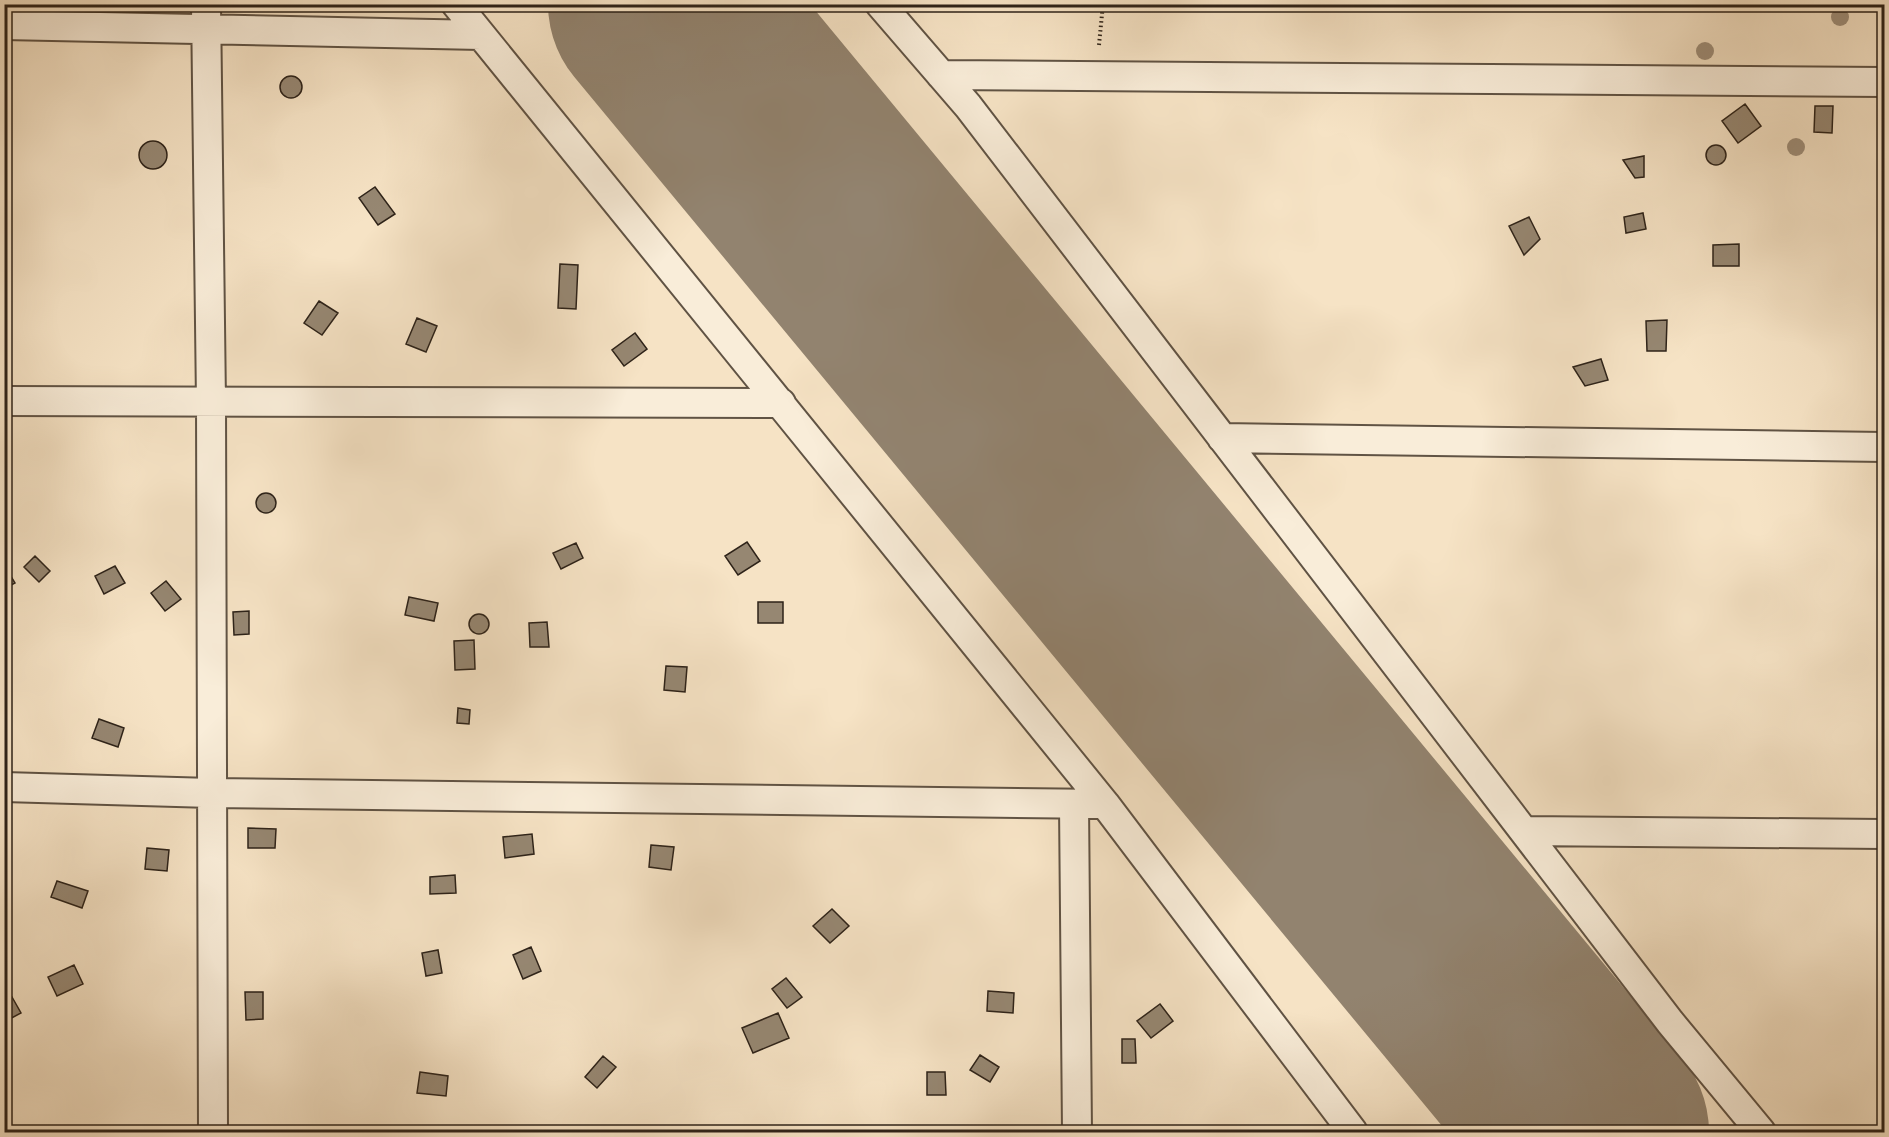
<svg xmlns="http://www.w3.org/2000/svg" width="1889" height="1137" viewBox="0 0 1889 1137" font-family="'IM FELL Great Primer',serif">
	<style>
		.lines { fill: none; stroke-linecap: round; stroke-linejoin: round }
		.runway { stroke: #92836f; stroke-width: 228 }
		.building { fill: #968772; stroke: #2e2319; stroke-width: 1.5 }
		.street-casing { stroke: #605344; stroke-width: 32 }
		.path { stroke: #2e2319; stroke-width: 4; stroke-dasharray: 1.5 3; stroke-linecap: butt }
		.street { stroke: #f9edd9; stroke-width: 28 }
		.tree { fill: #9f8f7a }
	</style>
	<rect width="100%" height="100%" fill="#f6e3c5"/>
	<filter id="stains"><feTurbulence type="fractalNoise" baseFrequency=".00333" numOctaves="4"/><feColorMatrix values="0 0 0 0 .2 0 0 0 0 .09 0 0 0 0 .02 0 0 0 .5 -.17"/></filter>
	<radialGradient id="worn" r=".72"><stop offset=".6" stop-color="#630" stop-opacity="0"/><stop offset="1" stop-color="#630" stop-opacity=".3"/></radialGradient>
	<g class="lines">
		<path class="runway" d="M 662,4 L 1595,1132"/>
	</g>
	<path class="building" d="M280 87a11 11 0 1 1 22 0a11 11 0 1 1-22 0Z
		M 1745,104 L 1761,126 L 1738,143 L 1722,121 Z
		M 1815,106 L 1833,106 L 1832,133 L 1814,132 Z
		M139 155a14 14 0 1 1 28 0a14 14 0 1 1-28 0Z
		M1706 155a10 10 0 1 1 20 0a10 10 0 1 1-20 0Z
		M 1644,156 L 1644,177 L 1635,178 L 1623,160 Z
		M 375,187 L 395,214 L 378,225 L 359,198 Z
		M 1643,213 L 1646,229 L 1626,233 L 1624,217 Z
		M 1529,217 L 1540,239 L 1524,255 L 1509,226 Z
		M 1739,244 L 1739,266 L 1713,266 L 1713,245 Z
		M 560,264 L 578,265 L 576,309 L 558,308 Z
		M 319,301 L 338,313 L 322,335 L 304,323 Z
		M 417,318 L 437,326 L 426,352 L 406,344 Z
		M 1667,320 L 1666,351 L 1647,351 L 1646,321 Z
		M 635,333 L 647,349 L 624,366 L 612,350 Z
		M 1601,359 L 1608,380 L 1585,386 L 1573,367 Z
		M256 503a10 10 0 1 1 20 0a10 10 0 1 1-20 0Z
		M 747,542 L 760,561 L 738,575 L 725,556 Z
		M 576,543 L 583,558 L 561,569 L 553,553 Z
		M 35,556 L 50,571 L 39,582 L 24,567 Z
		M 4,565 L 15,583 L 4,589 Z
		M 115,566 L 125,583 L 104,594 L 95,576 Z
		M 166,581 L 181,599 L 165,611 L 151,593 Z
		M 409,597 L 438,603 L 434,621 L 405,615 Z
		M 758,602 L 783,602 L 783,623 L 758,623 Z
		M 249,611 L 249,634 L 234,635 L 233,612 Z
		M469 624a10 10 0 1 1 20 0a10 10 0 1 1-20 0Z
		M 547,622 L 549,647 L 530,647 L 529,623 Z
		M 474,640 L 475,669 L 455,670 L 454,641 Z
		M 666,666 L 687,667 L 685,692 L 664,690 Z
		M 458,708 L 470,710 L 469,724 L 457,723 Z
		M 99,719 L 124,728 L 118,747 L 92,738 Z
		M 248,828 L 276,829 L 275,848 L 248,848 Z
		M 532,834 L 534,854 L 505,858 L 503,837 Z
		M 651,845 L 674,847 L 671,870 L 649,867 Z
		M 147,848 L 169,850 L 167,871 L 145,869 Z
		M 455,875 L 456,893 L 430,894 L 430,877 Z
		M 57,881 L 88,891 L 82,908 L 51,897 Z
		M 832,909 L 849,926 L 830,943 L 813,926 Z
		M 531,947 L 541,971 L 523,979 L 513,955 Z
		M 438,950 L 442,973 L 426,976 L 422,953 Z
		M 74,965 L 83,984 L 57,996 L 48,977 Z
		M 786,978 L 802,997 L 787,1008 L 772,989 Z
		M 988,991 L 1014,993 L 1013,1013 L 987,1011 Z
		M 245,992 L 263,992 L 263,1019 L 246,1020 Z
		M 12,997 L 21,1013 L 4,1022 L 4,1001 Z
		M 1160,1004 L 1173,1021 L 1151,1038 L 1137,1021 Z
		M 778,1013 L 789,1038 L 753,1053 L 742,1028 Z
		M 1122,1039 L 1135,1039 L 1136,1063 L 1122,1063 Z
		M 980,1055 L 999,1067 L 990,1082 L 970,1070 Z
		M 603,1056 L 616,1067 L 597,1088 L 585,1077 Z
		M 420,1072 L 448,1076 L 446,1096 L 417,1093 Z
		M 927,1072 L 945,1072 L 946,1095 L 927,1095 Z"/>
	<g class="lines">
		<defs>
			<path id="street" d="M 206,4 L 211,402 L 213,1132
				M 456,4 L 1105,804 L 1353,1132
				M 880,4 L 968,106 L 1670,1022 L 1761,1132
				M 4,25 L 481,35
				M 941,75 L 1884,82
				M 4,401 L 781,403
				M 1222,438 L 1884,447
				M 4,787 L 211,793 L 1105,804
				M 1074,804 L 1077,1132
				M 1524,831 L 1884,834"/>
		</defs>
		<use href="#street" class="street-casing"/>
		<path class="path" d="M 1099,45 L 1103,4"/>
		<use href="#street" class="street"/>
	</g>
	<g class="tree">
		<circle cx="1840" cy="17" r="9"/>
		<circle cx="1705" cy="51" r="9"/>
		<circle cx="1796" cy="147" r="9"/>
	</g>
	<rect width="1889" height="1137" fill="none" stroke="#f6e3c5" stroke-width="24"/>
	<rect x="6" y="6" width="1877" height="1125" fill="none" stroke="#2e2319" stroke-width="3"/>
	<rect x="12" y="12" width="1865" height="1113" fill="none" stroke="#2e2319" stroke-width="1.5"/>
	<rect width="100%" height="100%" filter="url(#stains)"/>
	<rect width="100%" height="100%" fill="url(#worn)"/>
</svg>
